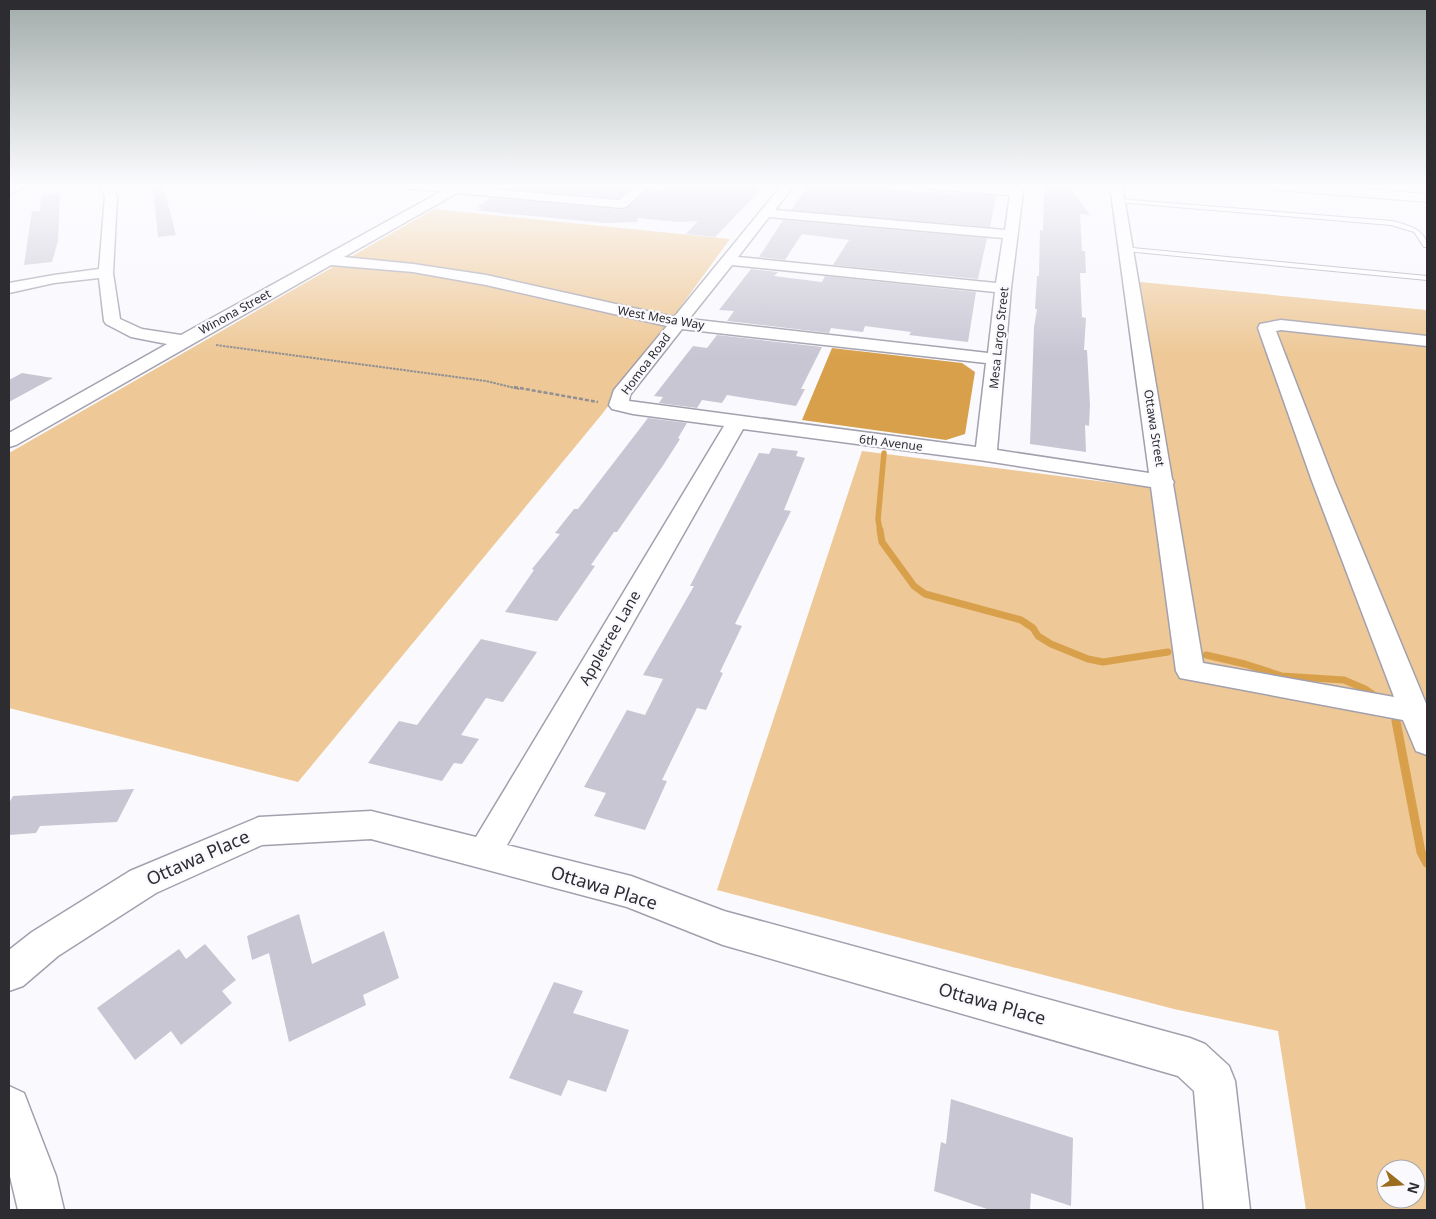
<svg xmlns="http://www.w3.org/2000/svg" width="1436" height="1219" viewBox="0 0 1436 1219" font-family="'Noto Sans',sans-serif">
	<style>
		.green { fill: #eec896; fill-rule: evenodd }
		.water { fill: #d8a04b }
		.lines { fill: none; stroke-linecap: round; stroke-linejoin: round }
		.stream-far2 { stroke: #d8a04b; stroke-width: 5.5 }
		.stream-far1 { stroke: #d8a04b; stroke-width: 7 }
		.stream { stroke: #d8a04b; stroke-width: 9 }
		.building { fill: #c8c6d3 }
		.lane-casing { stroke: #a2a0ad; stroke-width: 2 }
		.street-casing { stroke: #a2a0ad; stroke-width: 3 }
		.secondary-casing { stroke: #a2a0ad; stroke-width: 2 }
		.path-far1 { stroke: #908f94; stroke-width: 2; stroke-dasharray: 2.5 1; stroke-linecap: butt }
		.path { stroke: #908f94; stroke-width: 2.5; stroke-dasharray: 4 2; stroke-linecap: butt }
		.lane { fill: #fff; fill-rule: evenodd }
		.street { fill: #fff; fill-rule: evenodd }
		.secondary { fill: #fff; fill-rule: evenodd }
		.labels { text-anchor: middle; stroke-width: 4.5; stroke-linejoin: round; paint-order: stroke }
		.far-street-label { font-size: 12px; fill: #2d2c31; stroke: #f9f9fe }
		.street-label { font-size: 15px; fill: #2d2c31; stroke: #f9f9fe }
		.near-street-label { font-size: 18px; fill: #2d2c31; stroke: #f9f9fe }
	</style>
	<rect width="100%" height="100%" fill="#f9f9fe"/>
	<path class="green" d="M 434,209 L 730,239 L 603,413 L 298,782 L 9,708 L 9,453 Z
		M 1130,281 L 1427,310 L 1427,1210 L 1306,1210 L 1278,1031 L 1174,1009 L 717,890 L 862,451 L 1153,488 ZM 1386,1169 L 1416,1169 L 1416,1199 L 1386,1199 Z"/>
	<path class="water" d="M 832,348 L 962,363 L 975,372 L 965,434 L 946,440 L 802,420 Z"/>
	<g class="lines">
		<path class="stream-far2" d="M 880,531 L 878,519 L 884,453"/>
		<path class="stream-far1" d="M 880,530 L 882,542 L 914,586 L 925,594 L 1021,620 L 1033,628 L 1038,636 L 1051,644 L 1088,659 L 1103,662 L 1168,652
			M 1206,655 L 1245,664 L 1282,676 L 1344,680 L 1365,689 L 1378,698"/>
		<path class="stream" d="M 1396,721 L 1421,852 L 1427,863"/>
	</g>
	<path class="building" d="M 153,185 L 163,185 L 176,235 L 158,237 Z
		M 511,185 L 589,185 L 630,189 L 618,198 L 506,188 Z
		M 670,185 L 760,187 L 756,192 L 758,193 L 715,237 L 686,234 L 698,221 L 677,222 L 637,218 L 638,222 L 605,223 L 490,212 L 477,210 L 482,208 L 477,207 L 491,198 L 622,210 L 627,208 L 648,190 L 663,191 Z
		M 808,185 L 849,185 L 961,195 L 962,193 L 996,196 L 990,227 L 791,210 Z
		M 1044,185 L 1068,185 L 1090,215 L 1080,214 L 1082,251 L 1085,251 L 1086,273 L 1080,273 L 1082,317 L 1086,318 L 1084,350 L 1087,350 L 1090,405 L 1089,426 L 1085,425 L 1086,452 L 1030,444 L 1034,327 L 1037,309 L 1035,309 L 1037,276 L 1039,276 L 1040,230 L 1043,231 Z
		M 60,193 L 58,241 L 52,262 L 24,265 L 32,211 L 40,211 L 41,196 Z
		M 783,220 L 987,238 L 978,279 L 833,265 L 849,240 L 802,234 L 785,260 L 759,257 Z
		M 751,269 L 778,272 L 774,276 L 822,282 L 825,276 L 976,292 L 968,342 L 909,335 L 911,332 L 865,326 L 863,332 L 831,328 L 829,333 L 727,321 L 734,311 L 719,310 Z
		M 717,335 L 822,347 L 801,389 L 805,389 L 796,406 L 727,395 L 722,403 L 702,400 L 697,408 L 659,403 L 663,397 L 654,396 L 693,346 L 707,348 Z
		M 22,373 L 53,378 L 9,402 L 9,380 Z
		M 648,418 L 687,423 L 678,438 L 680,439 L 664,464 L 617,532 L 614,532 L 591,565 L 595,566 L 557,621 L 505,612 L 534,570 L 532,569 L 560,534 L 555,533 L 574,509 L 578,509 Z
		M 772,448 L 798,451 L 796,456 L 805,458 L 784,510 L 791,511 L 735,624 L 742,626 L 720,672 L 723,673 L 706,710 L 697,708 L 662,780 L 667,781 L 645,830 L 594,816 L 606,793 L 584,787 L 627,710 L 645,715 L 663,679 L 643,675 L 694,586 L 690,586 L 759,453 L 769,454 Z
		M 481,639 L 537,652 L 503,702 L 486,698 L 461,735 L 479,739 L 462,764 L 454,763 L 442,781 L 368,763 L 399,721 L 417,725 Z
		M 134,789 L 117,822 L 40,826 L 36,833 L 9,835 L 9,803 L 13,796 Z
		M 299,914 L 312,964 L 384,931 L 399,978 L 363,995 L 366,1005 L 289,1042 L 269,953 L 252,960 L 247,936 Z
		M 205,944 L 236,980 L 222,991 L 232,1003 L 181,1045 L 171,1031 L 135,1060 L 97,1008 L 179,949 L 186,959 Z
		M 554,982 L 583,991 L 573,1013 L 629,1030 L 606,1092 L 568,1080 L 561,1096 L 509,1078 Z
		M 951,1099 L 1073,1138 L 1071,1206 L 1031,1193 L 1030,1210 L 990,1210 L 934,1191 L 941,1142 L 946,1144 Z"/>
	<g class="lines">
		<defs>
			<path id="lane" d="M 1119,199 L 1392,221 C 1407,225 1427,229 1427,247 L 1424,247 L 1414,232 L 1391,225 L 1117,202 L 1116,201 Z
				M 1122,247 L 1427,276 L 1427,280 L 1125,251 L 1122,251 Z"/>
			<path id="street" d="M 11,185 L 30,185 L 9,194 L 9,186 Z
				M 99,185 L 111,185 L 117,196 L 113,273 L 120,319 L 142,329 L 181,335 L 442,191 L 409,189 L 403,185 L 468,185 L 467,187 L 619,200 L 637,185 L 651,185 L 626,207 L 622,208 L 457,193 L 344,257 L 413,264 L 486,275 L 674,317 L 782,185 L 794,185 L 775,210 L 1005,230 L 1010,195 L 930,189 L 924,185 L 978,185 L 1021,189 L 1023,192 L 1011,288 L 997,450 L 1149,473 L 1110,185 L 1122,185 L 1172,479 L 1174,482 L 1173,484 L 1203,663 L 1394,697 L 1312,481 L 1258,328 L 1260,324 L 1281,320 L 1427,336 L 1427,346 L 1281,330 L 1276,331 L 1334,481 L 1427,706 L 1427,755 L 1416,751 L 1403,720 L 1180,678 L 1176,671 L 1151,487 L 986,461 L 743,429 L 507,845 L 631,876 L 724,911 L 1190,1038 L 1205,1044 L 1229,1066 L 1235,1081 L 1250,1210 L 1204,1210 L 1194,1091 L 1178,1076 L 723,945 L 627,907 L 371,839 L 262,845 L 156,893 L 58,956 L 23,986 L 9,991 L 9,950 L 32,932 L 130,871 L 259,817 L 371,811 L 476,837 L 724,426 L 633,414 L 612,409 L 609,405 L 614,390 L 667,326 L 486,285 L 413,272 L 331,265 L 16,445 L 9,447 L 9,433 L 167,344 L 131,337 L 106,324 L 104,321 L 99,278 L 54,283 L 9,293 L 9,283 L 54,275 L 99,269 L 105,196 ZM 769,217 L 1003,238 L 996,283 L 738,257 ZM 732,265 L 995,292 L 988,353 L 689,319 ZM 682,329 L 986,363 L 976,447 L 629,401 L 630,395 Z
				M 9,1086 L 24,1093 L 56,1176 L 64,1210 L 18,1210 L 9,1172 Z"/>
			<path id="secondary" d="M 1258,185 L 1315,185 L 1427,194 L 1427,202 L 1264,189 Z"/>
		</defs>
		<use href="#lane" class="lane-casing"/>
		<use href="#street" class="street-casing"/>
		<use href="#secondary" class="secondary-casing"/>
		<path class="path-far1" d="M 216,345 L 486,381 L 519,389"/>
		<path class="path" d="M 514,387 L 598,402"/>
		<use href="#lane" class="lane"/>
		<use href="#street" class="street"/>
		<use href="#secondary" class="secondary"/>
	</g>
	<linearGradient id="sky" x2="0" y2="1"><stop stop-color="#a1aca9"/><stop offset="0.52" stop-color="#fcfcff"/><stop offset="1" stop-color="#fcfcff" stop-opacity="0"/></linearGradient>
	<rect width="1436" height="356" fill="url(#sky)"/>
	<g class="labels">
		<g class="far-street-label">
			<text transform="translate(235 312) rotate(-29)" y="4">Winona Street</text>
			<text transform="translate(661 318) rotate(10)" y="4">West Mesa Way</text>
			<text transform="translate(999 338) rotate(-84)" y="4">Mesa Largo Street</text>
			<text transform="translate(646 364) rotate(-53)" y="4">Homoa Road</text>
			<text transform="translate(1154 428) rotate(81)" y="4">Ottawa Street</text>
			<text transform="translate(891 443) rotate(7)" y="4">6th Avenue</text>
		</g>
		<g class="street-label">
			<text transform="translate(610 638) rotate(-60)" y="5">Appletree Lane</text>
		</g>
		<g class="near-street-label">
			<text transform="translate(198 858) rotate(-24)" y="6">Ottawa Place</text>
			<text transform="translate(604 888) rotate(17)" y="6">Ottawa Place</text>
			<text transform="translate(992 1004) rotate(16)" y="6">Ottawa Place</text>
		</g>
	</g>
	<rect width="1436" height="1219" fill="none" stroke="#2d2c31" stroke-width="20"/>
	<g transform="translate(1401 1184) rotate(107)"><circle r="24" fill="#f9f9fe" stroke="#a7a7ac"/>
	<path d="M0-4L9 19L0 12L-9 19Z" fill="#9c6d1f"/>
	<text y="-8" font-size="14" font-weight="bold" text-anchor="middle" fill="#2d2c31">N</text>
	</g>
</svg>
